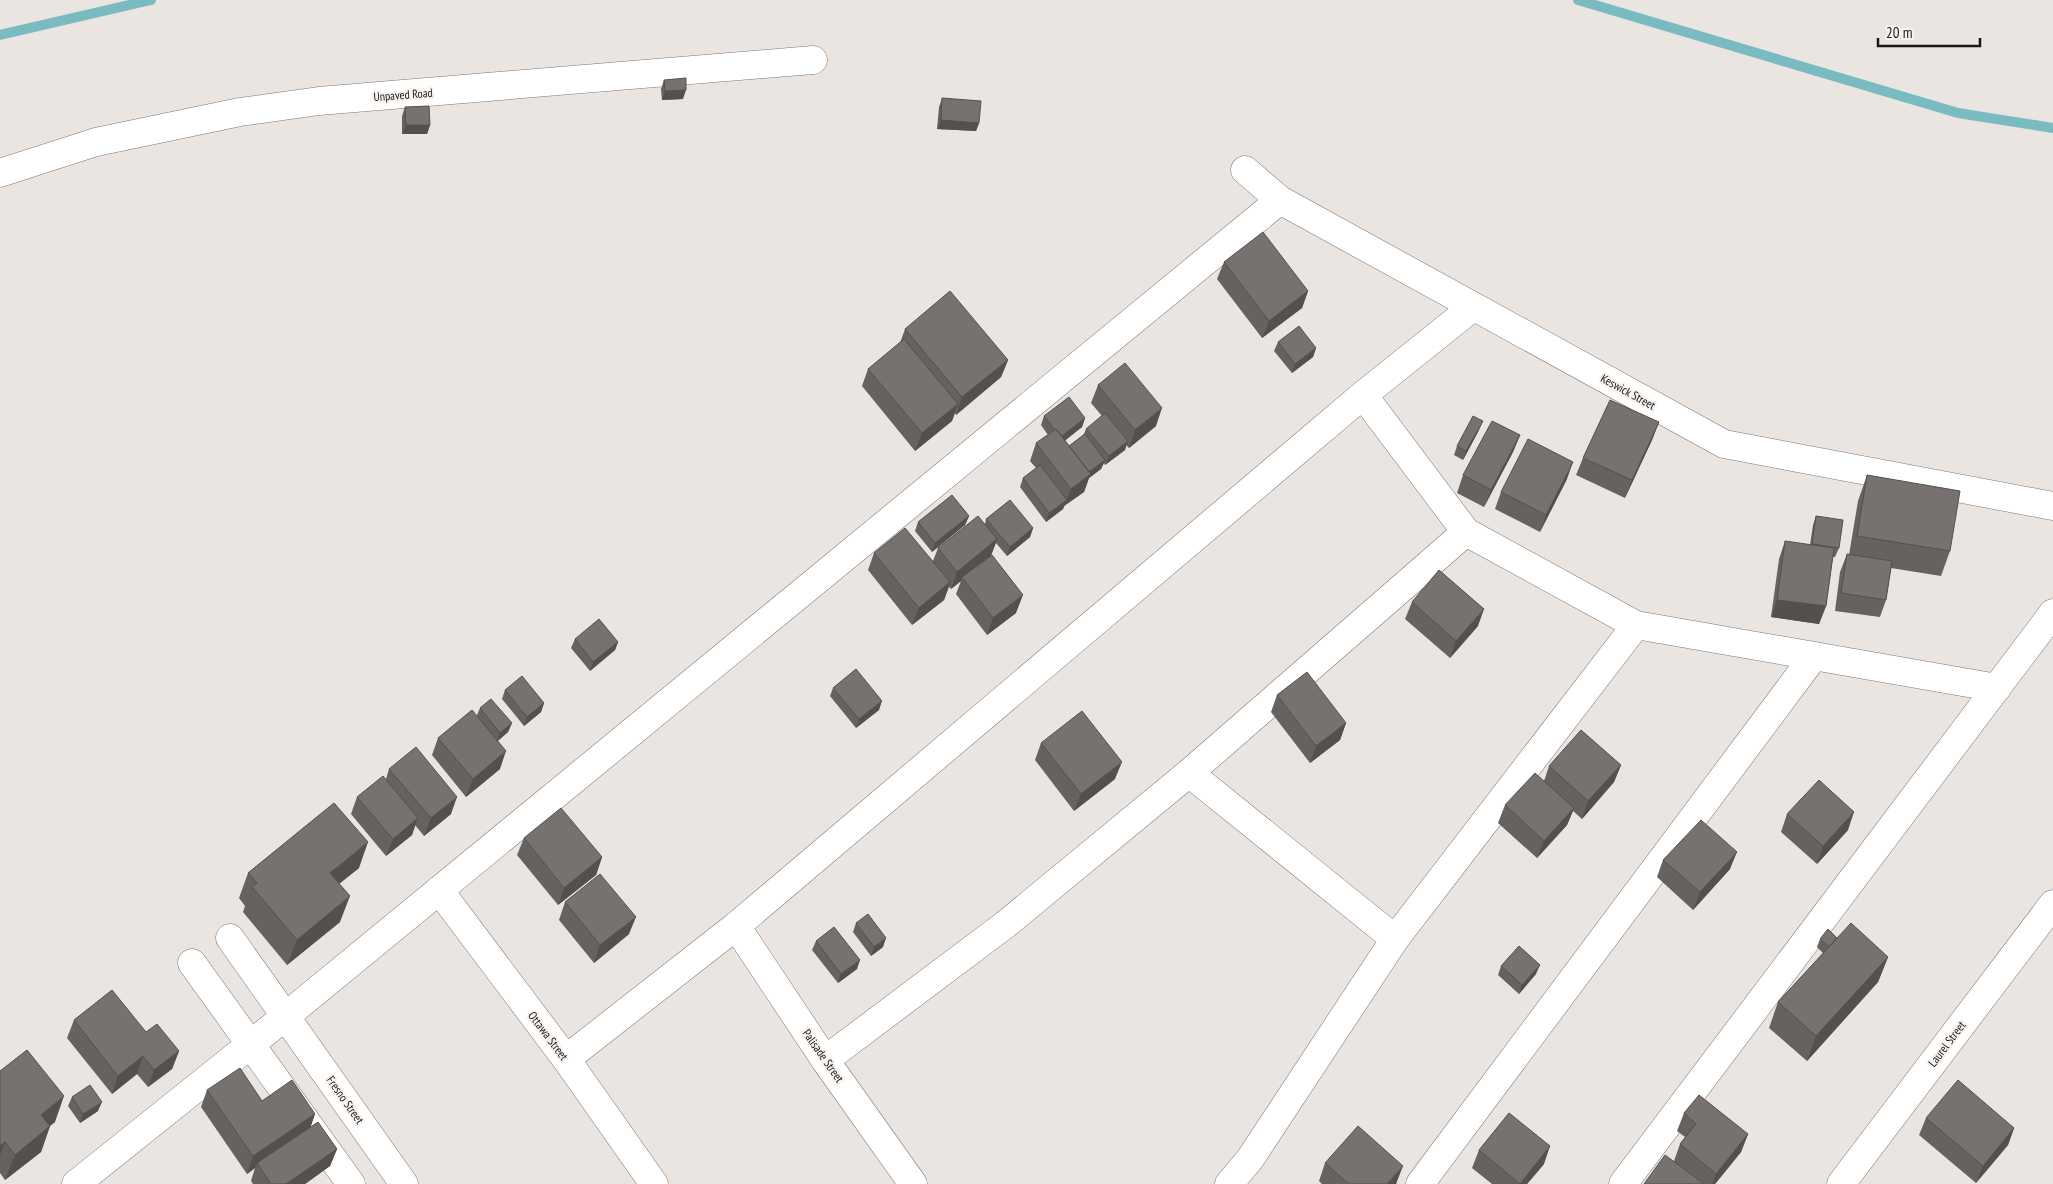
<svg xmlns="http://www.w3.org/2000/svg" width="2053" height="1184" viewBox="0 0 2053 1184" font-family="'PT Sans Narrow',sans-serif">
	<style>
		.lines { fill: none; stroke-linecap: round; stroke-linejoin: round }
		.stream { stroke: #79bbc0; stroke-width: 10 }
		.minor-casing { stroke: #7c7774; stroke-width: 29 }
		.minor { stroke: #fff; stroke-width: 28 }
		.wall { fill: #666260 }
		.shaded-wall { fill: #53504e }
		.building { fill: #777270; stroke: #53504e }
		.labels { text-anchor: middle; stroke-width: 4.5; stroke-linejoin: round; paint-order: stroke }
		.street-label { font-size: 12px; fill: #1a1817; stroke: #f8f3ef }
	</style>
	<rect width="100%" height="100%" fill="#ebe5e2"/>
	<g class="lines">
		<path class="stream" d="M 1578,0 L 1958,113 L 2053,128
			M 0,35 L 151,0"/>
		<defs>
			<path id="minor" d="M 1245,170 L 1280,200 L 1724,444 L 2053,506
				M 0,173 L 96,142 L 240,112 L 319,101 L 813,60
				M 1363,395 L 1466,532 L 1636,625 L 1997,688
				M 1189,773 L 1395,939
				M 439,890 L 566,1059 L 654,1184
				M 736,926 L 825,1060 L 913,1184
				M 230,938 L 404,1184
				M 192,963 L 351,1184
				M 566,1059 L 736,926 L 1363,395 L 1473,307
				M 825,1060 L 1006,924 L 1189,773 L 1466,532
				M 76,1184 L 286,1016 L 1280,200
				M 1229,1184 L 1250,1159 L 1395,939 L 1636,625
				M 1420,1184 L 1814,656
				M 1623,1184 L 2053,613
				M 1841,1184 L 2053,904"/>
		</defs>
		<use href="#minor" class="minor-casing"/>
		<use href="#minor" class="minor"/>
	</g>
	<path class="wall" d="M 664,80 L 683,99 L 662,100 L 661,89 Z
		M 942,98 L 979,123 L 976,131 L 937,129 L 939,107 Z
		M 405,107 L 430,125 L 427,134 L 402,134 L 402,116 Z
		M 1224,262 L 1308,291 L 1302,308 L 1262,338 L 1217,279 Z
		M 905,329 L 1008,360 L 1001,377 L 956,415 L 955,413 L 952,421 L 915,451 L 862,386 L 868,369 L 900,343 Z
		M 1278,342 L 1316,348 L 1313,357 L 1292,373 L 1274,351 Z
		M 1098,385 L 1156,426 L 1129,448 L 1126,445 L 1125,450 L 1105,465 L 1104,463 L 1101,469 L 1089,478 L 1084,492 L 1064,506 L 1063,509 L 1046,522 L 1020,487 L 1023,478 L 1036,468 L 1030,461 L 1036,443 L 1048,435 L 1041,425 L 1044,416 L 1085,418 L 1082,427 L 1065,440 L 1069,446 L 1084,434 L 1086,429 L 1102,416 L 1091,403 Z
		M 1659,422 L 1652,440 L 1625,498 L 1576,475 L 1583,458 Z
		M 1479,430 L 1463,460 L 1454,455 L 1457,446 Z
		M 1520,435 L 1513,452 L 1484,507 L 1457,493 L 1463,475 Z
		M 1867,475 L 1950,551 L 1941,576 L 1891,568 L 1886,600 L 1880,617 L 1835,611 L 1840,572 L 1847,554 L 1849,555 L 1858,501 Z
		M 1567,479 L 1540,532 L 1495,509 L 1501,492 Z
		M 969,516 L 965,525 L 932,552 L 915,531 L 918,522 Z
		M 1816,516 L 1839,548 L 1835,557 L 1833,557 L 1826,606 L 1819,624 L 1771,617 L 1779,559 L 1785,541 L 1810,545 L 1813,525 Z
		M 986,519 L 1033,528 L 1030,537 L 1007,556 L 996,543 L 991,555 L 1016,613 L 987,635 L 956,594 L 961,581 L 951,589 L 949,587 L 944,600 L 912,625 L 868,570 L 874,553 L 933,561 L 938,548 L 985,524 Z
		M 1412,602 L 1478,626 L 1450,658 L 1405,619 Z
		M 575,639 L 618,642 L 615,650 L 590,671 L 571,648 Z
		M 833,688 L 879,710 L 856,728 L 830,696 Z
		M 505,690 L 544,703 L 541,712 L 524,726 L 502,699 Z
		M 1277,695 L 1346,723 L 1340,740 L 1310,763 L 1271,712 Z
		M 480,708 L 512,723 L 508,732 L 498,741 L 500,769 L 466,797 L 432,755 L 438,738 L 477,715 Z
		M 1041,743 L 1115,779 L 1074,811 L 1035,760 Z
		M 1621,765 L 1614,782 L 1582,819 L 1573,811 L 1567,825 L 1537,858 L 1498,823 L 1505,805 L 1544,781 L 1549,766 Z
		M 389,769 L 451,814 L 424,836 L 415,825 L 412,835 L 386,856 L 351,814 L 357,797 L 386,779 Z
		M 1787,814 L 1848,830 L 1817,864 L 1781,832 Z
		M 524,838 L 602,857 L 596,875 L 558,905 L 517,855 Z
		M 1663,860 L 1730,869 L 1693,910 L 1657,877 Z
		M 359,868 L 339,884 L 340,922 L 287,965 L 243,912 L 245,906 L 239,898 L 248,873 Z
		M 565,902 L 629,934 L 594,963 L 559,920 Z
		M 856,923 L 883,947 L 871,956 L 853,932 Z
		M 1837,938 L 1888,957 L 1878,982 L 1807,1061 L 1769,1028 L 1778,1002 L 1823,953 L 1817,947 L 1820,939 Z
		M 816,941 L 857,969 L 838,983 L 812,950 Z
		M 1501,966 L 1536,974 L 1519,994 L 1498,975 Z
		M 74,1020 L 146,1032 L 179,1051 L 172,1069 L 148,1087 L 137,1074 L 112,1094 L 67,1038 Z
		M 0,1071 L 55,1122 L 50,1126 L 41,1152 L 5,1180 L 0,1173 Z
		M 207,1090 L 262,1101 L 315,1114 L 310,1127 L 337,1149 L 330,1166 L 305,1184 L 253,1184 L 251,1181 L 255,1168 L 247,1174 L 201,1107 Z
		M 72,1097 L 98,1111 L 80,1123 L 68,1106 Z
		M 1684,1113 L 1748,1134 L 1741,1152 L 1715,1184 L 1644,1184 L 1674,1161 L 1680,1144 L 1685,1137 L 1677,1131 Z
		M 1926,1118 L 2014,1128 L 2008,1145 L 1976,1183 L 1919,1135 Z
		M 1479,1150 L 1544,1164 L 1527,1184 L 1492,1184 L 1472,1168 Z
		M 1325,1163 L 1397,1183 L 1396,1184 L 1322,1184 L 1319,1181 Z"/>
	<path class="shaded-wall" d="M 686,90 L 683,99 L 662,100 L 665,91 Z
		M 941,120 L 979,123 L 976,131 L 937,129 Z
		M 406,125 L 430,125 L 427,134 L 402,134 Z
		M 1308,291 L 1302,308 L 1262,338 L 1269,321 Z
		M 1316,348 L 1313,357 L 1292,373 L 1295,364 Z
		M 1008,360 L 1001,377 L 956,415 L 962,397 Z
		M 958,404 L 952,421 L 915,451 L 922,433 Z
		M 1162,408 L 1156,426 L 1129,448 L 1135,430 Z
		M 1085,418 L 1082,427 L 1057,447 L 1060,438 Z
		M 1483,421 L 1479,430 L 1463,460 L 1466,451 Z
		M 1659,422 L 1652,440 L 1625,498 L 1632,480 Z
		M 1520,435 L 1513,452 L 1484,507 L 1491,490 Z
		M 1128,441 L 1125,450 L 1105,465 L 1109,456 Z
		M 1105,460 L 1101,469 L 1089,478 L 1084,492 L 1064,506 L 1071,489 L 1088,473 Z
		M 1573,462 L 1567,479 L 1540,532 L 1546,515 Z
		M 1067,500 L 1063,509 L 1046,522 L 1049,513 Z
		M 969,516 L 965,525 L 932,552 L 935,543 Z
		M 1033,528 L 1030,537 L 1007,556 L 1010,547 Z
		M 997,539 L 991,556 L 962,577 L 961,581 L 951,589 L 957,572 Z
		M 950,582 L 944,600 L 912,625 L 919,608 Z
		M 1023,595 L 1016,613 L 987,635 L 993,618 Z
		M 1777,600 L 1826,606 L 1819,624 L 1771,617 Z
		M 1484,609 L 1478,626 L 1450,658 L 1456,641 Z
		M 618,642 L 615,650 L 590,671 L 593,662 Z
		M 882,701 L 879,710 L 856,728 L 859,719 Z
		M 544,703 L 541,712 L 524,726 L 527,717 Z
		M 512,723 L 508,732 L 497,741 L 500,733 Z
		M 1346,723 L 1340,740 L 1310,763 L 1316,746 Z
		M 506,751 L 500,769 L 466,797 L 473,779 Z
		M 1122,762 L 1115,779 L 1074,811 L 1081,794 Z
		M 1621,765 L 1614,782 L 1582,819 L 1588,801 Z
		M 457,797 L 451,814 L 424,836 L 431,818 Z
		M 1574,808 L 1567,825 L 1537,858 L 1544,841 Z
		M 1854,812 L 1848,830 L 1817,864 L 1823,846 Z
		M 418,818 L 412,835 L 386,856 L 393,839 Z
		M 368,842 L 359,868 L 321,898 L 330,873 Z
		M 1737,852 L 1730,869 L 1693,910 L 1700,892 Z
		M 602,857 L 596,875 L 558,905 L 564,888 Z
		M 350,896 L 340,922 L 287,965 L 297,940 Z
		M 636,917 L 629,934 L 594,963 L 600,945 Z
		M 886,938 L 883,947 L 871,956 L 874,947 Z
		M 1888,957 L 1878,982 L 1807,1061 L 1816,1036 Z
		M 860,960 L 857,969 L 838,983 L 841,974 Z
		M 1540,965 L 1536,974 L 1519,994 L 1522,985 Z
		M 179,1051 L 172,1069 L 148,1087 L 154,1070 Z
		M 143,1056 L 137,1074 L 112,1094 L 118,1076 Z
		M 64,1096 L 55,1122 L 32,1140 L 41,1115 Z
		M 102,1102 L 98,1111 L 80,1123 L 83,1114 Z
		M 315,1114 L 309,1132 L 257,1163 L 255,1168 L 247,1174 L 253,1156 Z
		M 50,1126 L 41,1152 L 5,1180 L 15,1155 Z
		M 2014,1128 L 2008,1145 L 1976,1183 L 1983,1166 Z
		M 1748,1134 L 1741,1152 L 1715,1184 L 1712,1184 L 1716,1174 Z
		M 5,1142 L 0,1155 L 0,1146 Z
		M 1550,1146 L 1544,1164 L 1527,1184 L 1519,1184 Z
		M 337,1149 L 330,1166 L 305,1184 L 286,1184 Z
		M 1403,1166 L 1396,1184 L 1387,1184 Z"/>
	<path class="building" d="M 686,78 L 686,90 L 665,91 L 664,80 Z
		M 942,98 L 981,101 L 979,123 L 941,120 Z
		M 429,106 L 430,125 L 406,125 L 405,107 Z
		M 1263,232 L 1308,291 L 1269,321 L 1224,262 Z
		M 950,291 L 1008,360 L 962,397 L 905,329 Z
		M 1299,326 L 1316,348 L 1295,364 L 1278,342 Z
		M 904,339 L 958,404 L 922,433 L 868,369 Z
		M 1125,363 L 1162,408 L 1135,430 L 1098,385 Z
		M 1069,397 L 1085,418 L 1062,436 L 1056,429 L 1055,430 L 1044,416 Z
		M 1610,400 L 1659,422 L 1632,480 L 1583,458 Z
		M 1105,413 L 1128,441 L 1109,456 L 1086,429 Z
		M 1473,416 L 1483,421 L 1466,451 L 1457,446 Z
		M 1492,421 L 1520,435 L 1491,490 L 1463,475 Z
		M 1056,429 L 1091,474 L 1071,489 L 1036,443 Z
		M 1085,434 L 1105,460 L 1089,472 L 1069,446 Z
		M 1528,439 L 1573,462 L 1546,515 L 1501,492 Z
		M 1040,465 L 1067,500 L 1049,513 L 1023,478 Z
		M 1867,475 L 1960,491 L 1950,551 L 1857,536 Z
		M 952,495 L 969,516 L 935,543 L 918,522 Z
		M 1010,500 L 1033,528 L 1010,547 L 986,519 Z
		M 978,516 L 997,539 L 957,572 L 938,548 Z
		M 1816,516 L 1843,520 L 1839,548 L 1812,544 Z
		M 905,528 L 950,582 L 919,608 L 874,553 Z
		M 1785,541 L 1834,548 L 1826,606 L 1777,600 Z
		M 1847,554 L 1892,561 L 1886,600 L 1841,593 Z
		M 992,555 L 1023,595 L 993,618 L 962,577 Z
		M 1439,570 L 1484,609 L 1456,641 L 1412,602 Z
		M 599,619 L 618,642 L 593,662 L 575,639 Z
		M 856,669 L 882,701 L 859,719 L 833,688 Z
		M 1307,672 L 1346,723 L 1316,746 L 1277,695 Z
		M 522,676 L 544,703 L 527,717 L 505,690 Z
		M 491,699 L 512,723 L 500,733 L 480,708 Z
		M 472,710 L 506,751 L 473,779 L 438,738 Z
		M 1082,711 L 1122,762 L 1081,794 L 1041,743 Z
		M 1581,730 L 1621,765 L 1588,801 L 1549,766 Z
		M 416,747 L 457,797 L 431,818 L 389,769 Z
		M 1535,773 L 1574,808 L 1544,841 L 1505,805 Z
		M 383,776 L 418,818 L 393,839 L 357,797 Z
		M 1819,780 L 1854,812 L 1823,846 L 1787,814 Z
		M 334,803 L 368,842 L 330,873 L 350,896 L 297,940 L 252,887 L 257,883 L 248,873 Z
		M 561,808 L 602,857 L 564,888 L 524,838 Z
		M 1701,820 L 1737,852 L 1700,892 L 1663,860 Z
		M 600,874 L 636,917 L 600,945 L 565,902 Z
		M 868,914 L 886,938 L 874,947 L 856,923 Z
		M 1851,923 L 1888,957 L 1816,1036 L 1778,1002 Z
		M 834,927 L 860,960 L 841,974 L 816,941 Z
		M 1828,929 L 1837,938 L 1829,947 L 1820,939 Z
		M 1519,946 L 1540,965 L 1522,985 L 1501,966 Z
		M 112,990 L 146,1032 L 157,1024 L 179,1051 L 154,1070 L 143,1056 L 118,1076 L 74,1020 Z
		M 27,1050 L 64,1096 L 41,1115 L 50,1126 L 15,1155 L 5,1142 L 0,1146 L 0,1071 Z
		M 240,1068 L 262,1101 L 292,1080 L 315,1114 L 253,1156 L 207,1090 Z
		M 1958,1080 L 2014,1128 L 1983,1166 L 1926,1118 Z
		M 90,1085 L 102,1102 L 83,1114 L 72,1097 Z
		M 1699,1095 L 1748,1134 L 1716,1174 L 1680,1144 L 1696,1124 L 1684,1113 Z
		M 1509,1113 L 1550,1146 L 1520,1184 L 1479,1150 Z
		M 318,1122 L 337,1149 L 286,1184 L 271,1184 L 257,1163 Z
		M 1358,1126 L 1403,1166 L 1387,1184 L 1349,1184 L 1325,1163 Z
		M 1665,1155 L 1703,1183 L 1702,1184 L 1644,1184 Z"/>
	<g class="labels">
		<g class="street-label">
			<text transform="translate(403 95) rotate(-4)" y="4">Unpaved Road</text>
			<text transform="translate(1628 392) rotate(29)" y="4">Keswick Street</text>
			<text transform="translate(548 1036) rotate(53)" y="4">Ottawa Street</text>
			<text transform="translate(1947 1044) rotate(-53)" y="4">Laurel Street</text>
			<text transform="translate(823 1056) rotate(55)" y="4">Palisade Street</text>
			<text transform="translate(345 1100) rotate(55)" y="4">Fresno Street</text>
		</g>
	</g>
	<path d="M1878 38v8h102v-8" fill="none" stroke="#1a1817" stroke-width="2.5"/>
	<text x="1886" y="38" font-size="15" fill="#1a1817" stroke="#f8f3ef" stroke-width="4" paint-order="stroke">20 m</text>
</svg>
